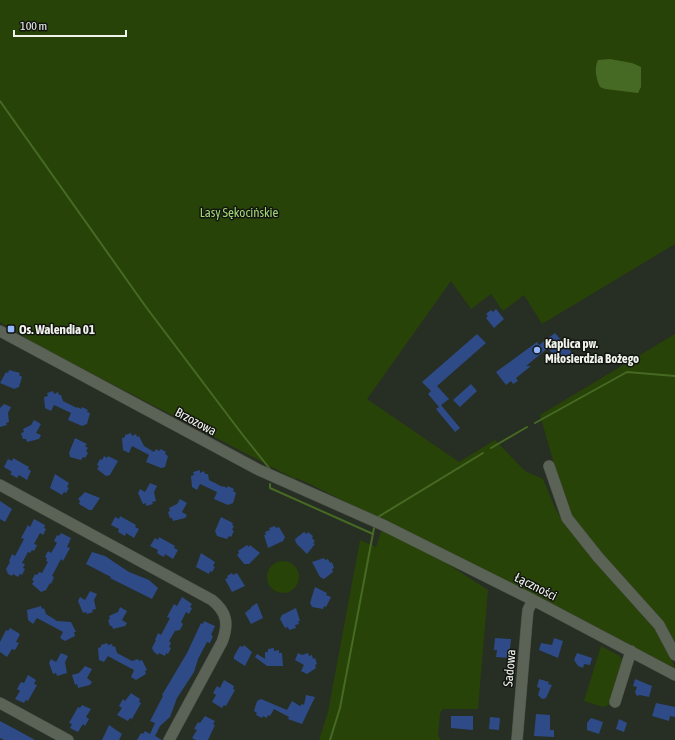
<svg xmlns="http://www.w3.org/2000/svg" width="675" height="740" viewBox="0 0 675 740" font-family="'Asap Condensed',sans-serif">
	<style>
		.green { fill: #284308 }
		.water { fill: #466a23 }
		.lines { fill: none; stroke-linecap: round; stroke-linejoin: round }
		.stream { stroke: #466a23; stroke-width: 2 }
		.building { fill: #2e4b88 }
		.minor-casing { stroke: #464b42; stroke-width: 12 }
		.minor { stroke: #5b6256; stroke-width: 11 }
		.poi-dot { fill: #94b7fd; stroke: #121510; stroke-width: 1.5 }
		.labels { text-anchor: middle; stroke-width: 3; stroke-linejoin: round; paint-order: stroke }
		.park-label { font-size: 13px; fill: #a2d675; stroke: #121510 }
		.poi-label { font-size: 13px; font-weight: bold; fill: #eff3ec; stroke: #121510; text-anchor: start }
		.street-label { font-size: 13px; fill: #eff3ec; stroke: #121510 }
	</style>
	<rect width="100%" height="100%" fill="#272e23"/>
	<path class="green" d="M 0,0 L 675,0 L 675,244 L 542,324 L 524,295 L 503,311 L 491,294 L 471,309 L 451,281 L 367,399 L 459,462 L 495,440 L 525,471 L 543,479 C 549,492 554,509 563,521 C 597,567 656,614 675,668 L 308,483 L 296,478 L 295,479 L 39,346 L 0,322 Z
		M 675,334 L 675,648 L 659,618 L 569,516 L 540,415 Z
		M 382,529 L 440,559 L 488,590 L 478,709 L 443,709 L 440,713 L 438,736 L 441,740 L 319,740 L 328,712 L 360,540 L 376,547 Z
		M267 577a16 16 0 1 1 32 0a16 16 0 1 1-32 0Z
		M 601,646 L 620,656 L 623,663 L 611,704 L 603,707 L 584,701 Z"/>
	<path class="water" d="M 610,59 L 632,63 L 641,67 L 641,87 L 638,93 L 605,89 L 600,87 C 596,79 594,68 598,60 Z"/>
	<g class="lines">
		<path class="stream" d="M 0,101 L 146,307 L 242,434 L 270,469
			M 535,423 L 627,372 L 675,376
			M 491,448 L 527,427
			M 270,484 L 270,488 L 373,534
			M 378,517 L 483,453
			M 330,740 L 340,708 L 374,528"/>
	</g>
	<path class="building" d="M 496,309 L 504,319 L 494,328 L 486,318 L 488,316 L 486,314 L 491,310 L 493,312 Z
		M 555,333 L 574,355 L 564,363 L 560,358 L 557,360 L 548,348 L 526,366 L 531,366 L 516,378 L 518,381 L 513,384 L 511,381 L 506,385 L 496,372 L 537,342 L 539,345 Z
		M 477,334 L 486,343 L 437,386 L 449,399 L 441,405 L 460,428 L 455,432 L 436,409 L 439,407 L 428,394 L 431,391 L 422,382 Z
		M 9,370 L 20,373 L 19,375 L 22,377 L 19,387 L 14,389 L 0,383 L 6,372 L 8,373 Z
		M 471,384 L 477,391 L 460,407 L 453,400 Z
		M 53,391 L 54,394 L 58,392 L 59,395 L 61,395 L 63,401 L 77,408 L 77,407 L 81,409 L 82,407 L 88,410 L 87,412 L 90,413 L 87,424 L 82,426 L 68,420 L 71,413 L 54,405 L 51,411 L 45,408 L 44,397 L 48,396 L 47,393 Z
		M 4,404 L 11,407 L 8,413 L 9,422 L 6,423 L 7,425 L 0,427 L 0,408 Z
		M 34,420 L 41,424 L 36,433 L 41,435 L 39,439 L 27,442 L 26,439 L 23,439 L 21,433 L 24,432 L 23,429 L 31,425 Z
		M 131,433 L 132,436 L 136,434 L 137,437 L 139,436 L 144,446 L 154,452 L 156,449 L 159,451 L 161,449 L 166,452 L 165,454 L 168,456 L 165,467 L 161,468 L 146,462 L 149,455 L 132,446 L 129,453 L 123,450 L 122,438 L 125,437 L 125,435 Z
		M 75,438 L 87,444 L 85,446 L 88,448 L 86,451 L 88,453 L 85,458 L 83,457 L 81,460 L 70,457 L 69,453 Z
		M 104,456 L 107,458 L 108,456 L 118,461 L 110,475 L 106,476 L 97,469 L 99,466 L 97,465 L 100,459 L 102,460 Z
		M 13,458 L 29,467 L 28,469 L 31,471 L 27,480 L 19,475 L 17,478 L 10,474 L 12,472 L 4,467 L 8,459 L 12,461 Z
		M 200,470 L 200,473 L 204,471 L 205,474 L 208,474 L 209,480 L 223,487 L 223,486 L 227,488 L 228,486 L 234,489 L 233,491 L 236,493 L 233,503 L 228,505 L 214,499 L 217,492 L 200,484 L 197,490 L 192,487 L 191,476 L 194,475 L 193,472 Z
		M 55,474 L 69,483 L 67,487 L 69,488 L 66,493 L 64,492 L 62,495 L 50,488 Z
		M 150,483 L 157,486 L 154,492 L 156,501 L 152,502 L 153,504 L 146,506 L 146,503 L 143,504 L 138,493 L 140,489 L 145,492 Z
		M 85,492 L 100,498 L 92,510 L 89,510 L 79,504 L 80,501 L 78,499 Z
		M 180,499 L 187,503 L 182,512 L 187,515 L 185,518 L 173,521 L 172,518 L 170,518 L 168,512 L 170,511 L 169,508 L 177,504 Z
		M 0,501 L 12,509 L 5,522 L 0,519 Z
		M 120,516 L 136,525 L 135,527 L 139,529 L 134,538 L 126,533 L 125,536 L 118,532 L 119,529 L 111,525 L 115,517 L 119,519 Z
		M 221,517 L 233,523 L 232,525 L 234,526 L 232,530 L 234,531 L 231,537 L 229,536 L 227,539 L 217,536 L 215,531 Z
		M 34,519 L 45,525 L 44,528 L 46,529 L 43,535 L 40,533 L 34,544 L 37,545 L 34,551 L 32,550 L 30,553 L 28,552 L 22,563 L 25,564 L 23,568 L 25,569 L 22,575 L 20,574 L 18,577 L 13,574 L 12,576 L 8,574 L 6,569 L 10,562 L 9,561 L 12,554 L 15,556 L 24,539 L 21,538 L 28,525 L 30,527 Z
		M 275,526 L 276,528 L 279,527 L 285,537 L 283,541 L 268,548 L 264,535 L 266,535 L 265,532 L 270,530 L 269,528 Z
		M 304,532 L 307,534 L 308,532 L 313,536 L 312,538 L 315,541 L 313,543 L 315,544 L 307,554 L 296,543 L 295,539 Z
		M 61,533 L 71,538 L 67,547 L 70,548 L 63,561 L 61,559 L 52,576 L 54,577 L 51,584 L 50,583 L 46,590 L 41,592 L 32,584 L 34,581 L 32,580 L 35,574 L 37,575 L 39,572 L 42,573 L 48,562 L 46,561 L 47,558 L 45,557 L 48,551 L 51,553 L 57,543 L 54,541 L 57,535 L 59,536 Z
		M 159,537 L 175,546 L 174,548 L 178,550 L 173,559 L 165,554 L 164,557 L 160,555 L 157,553 L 158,550 L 150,546 L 155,538 L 158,540 Z
		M 247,545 L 249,547 L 250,545 L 260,553 L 249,564 L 244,564 L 237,555 L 239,553 L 238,551 Z
		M 92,552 L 105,556 L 129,572 L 149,580 L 158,588 L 152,599 L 110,578 L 111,577 L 86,564 Z
		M 201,553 L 215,562 L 213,566 L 215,567 L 212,572 L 210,571 L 209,574 L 196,567 Z
		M 324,558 L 325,560 L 328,559 L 330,563 L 332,562 L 334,568 L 332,569 L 333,572 L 324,579 L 320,577 L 312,562 Z
		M 232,573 L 233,575 L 237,573 L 245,586 L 232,592 L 225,579 L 228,578 L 227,576 Z
		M 315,587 L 327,593 L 326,595 L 331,597 L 326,607 L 324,606 L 323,609 L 312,607 L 310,603 Z
		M 90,591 L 97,594 L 94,600 L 96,609 L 92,610 L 93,612 L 87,614 L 86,612 L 83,613 L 78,601 L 80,597 L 85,600 Z
		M 182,597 L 192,604 L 190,607 L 192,608 L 189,614 L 186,612 L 181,622 L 183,624 L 180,630 L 175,631 L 169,641 L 171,643 L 169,647 L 171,648 L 168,654 L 166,653 L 165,656 L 159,653 L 158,655 L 154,652 L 152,648 L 156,640 L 155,640 L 158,633 L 161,635 L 170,618 L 167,617 L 174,604 L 177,606 Z
		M 257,603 L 263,618 L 251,624 L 245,613 L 251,608 L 251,607 Z
		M 41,606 L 42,609 L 44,608 L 46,614 L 57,621 L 71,622 L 76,632 L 74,632 L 75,636 L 65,641 L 60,638 L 63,632 L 37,618 L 33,624 L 28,620 L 27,610 Z
		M 120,607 L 127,611 L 122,620 L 127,623 L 125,626 L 113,629 L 112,626 L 110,626 L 108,620 L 110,619 L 109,616 L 118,612 Z
		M 296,608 L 300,621 L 298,621 L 299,624 L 295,625 L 296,628 L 289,630 L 288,627 L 285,628 L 280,619 L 282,615 Z
		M 204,621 L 215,626 L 211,635 L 213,636 L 210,643 L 207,642 L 198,659 L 194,672 L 177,698 L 170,717 L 160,726 L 155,736 L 162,740 L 137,740 L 141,733 L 143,734 L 145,731 L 150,734 L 155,723 L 150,721 L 163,696 L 162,695 L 187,653 L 201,623 L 203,624 Z
		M 10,628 L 20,634 L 16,642 L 19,643 L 15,650 L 12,649 L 7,657 L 0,652 L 0,642 L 6,630 L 8,631 Z
		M 495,638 L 511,639 L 509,658 L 496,657 L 497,650 L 494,650 Z
		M 554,638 L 563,641 L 558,658 L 539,650 L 541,643 L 552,645 Z
		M 107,643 L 108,645 L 112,644 L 113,647 L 115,646 L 117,653 L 132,661 L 138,659 L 139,661 L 142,660 L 147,670 L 145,671 L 146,674 L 136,680 L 131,677 L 134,670 L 117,661 L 108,656 L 104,662 L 99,660 L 98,648 L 101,647 L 101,645 Z
		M 244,645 L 252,652 L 245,666 L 234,659 L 234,656 L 240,646 L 243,647 Z
		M 274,648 L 274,651 L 279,650 L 279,653 L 282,653 L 283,666 L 267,666 L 255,657 L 257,654 L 265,659 L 265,652 L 268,652 L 268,649 Z
		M 61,653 L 68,656 L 65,662 L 67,673 L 57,676 L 56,673 L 53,674 L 49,663 L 51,659 L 56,662 Z
		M 298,653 L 302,655 L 308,653 L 309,656 L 312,655 L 313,659 L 315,658 L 317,664 L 315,665 L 316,668 L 307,674 L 301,671 L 304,665 L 295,660 Z
		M 577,653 L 592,658 L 590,665 L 584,664 L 583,668 L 578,666 L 574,660 Z
		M 85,666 L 92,669 L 87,678 L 92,682 L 90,685 L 78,688 L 77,684 L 75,685 L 72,675 L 79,673 Z
		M 28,675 L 36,680 L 34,684 L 37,685 L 28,701 L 26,700 L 24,703 L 15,699 L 20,691 L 17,689 L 21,682 L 24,683 Z
		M 539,679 L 549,682 L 548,684 L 552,685 L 546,698 L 542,699 L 538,695 L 540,688 L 537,687 Z
		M 635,679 L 652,686 L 649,697 L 640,695 L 637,696 L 635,692 L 637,687 L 633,686 Z
		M 224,680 L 234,686 L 233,689 L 235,690 L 226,706 L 224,705 L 222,708 L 212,702 L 216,695 L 213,693 L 217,686 L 220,688 Z
		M 131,693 L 140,699 L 139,702 L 141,703 L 132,719 L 130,718 L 128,721 L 117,715 L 122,708 L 119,706 L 123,699 L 125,701 Z
		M 306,695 L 315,697 L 302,724 L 288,719 L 289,717 L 274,709 L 270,716 L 268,715 L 267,718 L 263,716 L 262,718 L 256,715 L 257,713 L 254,711 L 257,701 L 261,699 L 287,710 L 292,701 L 300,706 L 302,704 L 304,705 Z
		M 656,703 L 675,707 L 675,717 L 670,716 L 669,721 L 652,716 Z
		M 82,705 L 91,709 L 86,717 L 89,719 L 85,726 L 83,724 L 78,732 L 70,728 L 72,724 L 69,723 L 78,707 L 80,708 Z
		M 536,714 L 550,715 L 550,730 L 554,730 L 554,737 L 534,736 Z
		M 205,716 L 215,721 L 213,724 L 215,725 L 208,740 L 196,740 L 192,738 L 197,730 L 194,729 L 198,722 L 200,723 Z
		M 451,716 L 473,716 L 473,730 L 451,728 Z
		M 490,717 L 500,718 L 499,730 L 489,729 Z
		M 591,718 L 603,722 L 599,734 L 587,730 L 587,723 Z
		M 619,719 L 627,723 L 624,732 L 616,729 Z
		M 0,721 L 15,729 L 35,740 L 4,740 L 0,738 Z
		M 109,725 L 122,734 L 119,740 L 102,740 Z"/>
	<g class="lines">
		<defs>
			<path id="minor" d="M 0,331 L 259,470 L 383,525 L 533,600 L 675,675
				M 549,466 L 567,518 L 598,557 L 659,625 L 675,655
				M 0,485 L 212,600 C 227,612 229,624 222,642 L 169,740
				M 615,702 L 631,651
				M 0,703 L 68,740
				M 517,740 L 527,620 L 528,610 L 533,600"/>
		</defs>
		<use href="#minor" class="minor-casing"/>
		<use href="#minor" class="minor"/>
	</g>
	<g class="poi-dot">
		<rect x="7" y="325" width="8" height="8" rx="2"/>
		<circle cx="537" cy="350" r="4"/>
	</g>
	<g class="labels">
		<g class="park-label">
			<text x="239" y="217">Lasy Sękocińskie</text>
		</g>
		<g class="poi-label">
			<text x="19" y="334">Os. Walendia 01</text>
			<text x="545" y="348">Kaplica pw.<tspan x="545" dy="15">Miłosierdzia Bożego</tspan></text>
		</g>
		<g class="street-label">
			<text transform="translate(196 421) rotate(28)" y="5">Brzozowa</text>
			<text transform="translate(536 586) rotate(27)" y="5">Łączności</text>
			<text transform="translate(509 668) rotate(-85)" y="5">Sadowa</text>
		</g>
	</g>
	<path d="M14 30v6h112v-6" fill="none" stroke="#eff3ec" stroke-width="2"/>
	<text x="20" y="30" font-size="12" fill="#eff3ec" stroke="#121510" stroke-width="3" paint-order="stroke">100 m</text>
</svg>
